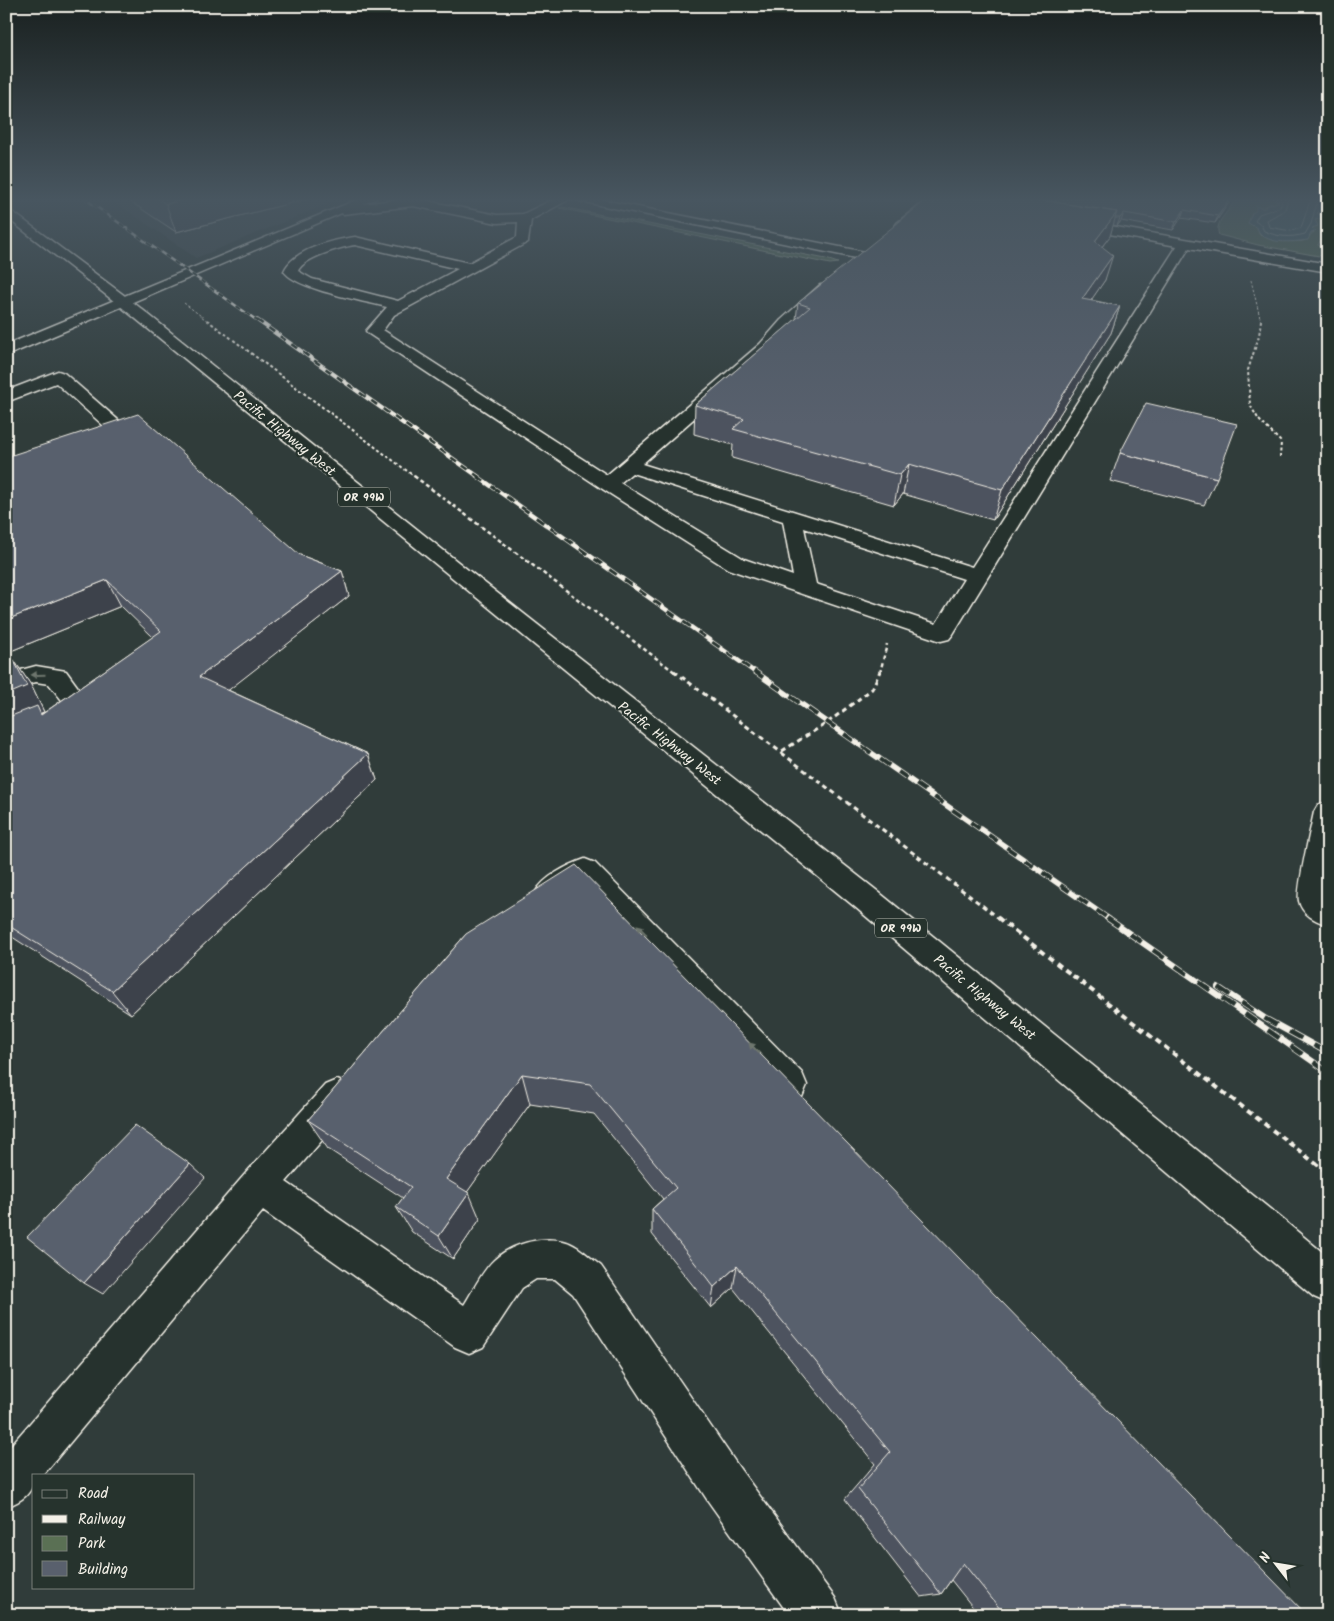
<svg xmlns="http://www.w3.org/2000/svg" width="1334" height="1621" viewBox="0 0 1334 1621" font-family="Kalam,sans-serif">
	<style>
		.built { fill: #3c4749 }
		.green { fill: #5a7054; stroke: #a7b09e }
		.water { fill: #48666e; stroke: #8d9e9f }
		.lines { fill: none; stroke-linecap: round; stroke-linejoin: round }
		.shore { stroke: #afb9b7; stroke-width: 1 }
		.minor-casing { stroke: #f4f1e8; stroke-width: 3 }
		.major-casing { stroke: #f4f1e8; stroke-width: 3 }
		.highway-casing { stroke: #f4f1e8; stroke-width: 3 }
		.path-far4 { stroke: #f4f1e8; stroke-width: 1; stroke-dasharray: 2.5 2; stroke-linecap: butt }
		.path-far3 { stroke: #f4f1e8; stroke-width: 2; stroke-dasharray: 3 2.5; stroke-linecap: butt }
		.path-far2 { stroke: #f4f1e8; stroke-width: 2.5; stroke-dasharray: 4 3; stroke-linecap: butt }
		.path-far1 { stroke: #f4f1e8; stroke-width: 3; stroke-dasharray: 5 4; stroke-linecap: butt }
		.path { stroke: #f4f1e8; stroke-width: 4; stroke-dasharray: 6 4.5; stroke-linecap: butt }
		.minor { fill: #26332d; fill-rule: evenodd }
		.major { fill: #26332d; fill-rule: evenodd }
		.highway { fill: #26332d; fill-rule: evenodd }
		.rail-far4-casing { stroke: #f4f1e8; stroke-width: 2.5 }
		.rail-far3-casing { stroke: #f4f1e8; stroke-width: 4 }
		.rail-far2-casing { stroke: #f4f1e8; stroke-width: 4.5 }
		.rail-far1-casing { stroke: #f4f1e8; stroke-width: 5.5 }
		.rail-casing { stroke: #f4f1e8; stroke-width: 6 }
		.rail-far4 { stroke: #26332d; stroke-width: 2; stroke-dasharray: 5.5; stroke-linecap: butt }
		.rail-far3 { stroke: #26332d; stroke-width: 2.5; stroke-dasharray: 7; stroke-linecap: butt }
		.rail-far2 { stroke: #26332d; stroke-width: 3; stroke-dasharray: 9; stroke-linecap: butt }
		.rail-far1 { stroke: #26332d; stroke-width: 4; stroke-dasharray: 11; stroke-linecap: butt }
		.rail { stroke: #26332d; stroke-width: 4.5; stroke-dasharray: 14; stroke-linecap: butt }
		.wall { fill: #4d535e; stroke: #f4f1e8 }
		.shaded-wall { fill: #3e434c; stroke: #f4f1e8 }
		.building { fill: #59606d; stroke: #f4f1e8 }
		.oneway { fill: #6e766e }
		.labels { text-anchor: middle; stroke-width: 4.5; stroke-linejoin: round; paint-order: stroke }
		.shield { fill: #26332d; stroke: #b6b8b0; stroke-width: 1 }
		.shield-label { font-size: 12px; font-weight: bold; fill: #f4f1e8 }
		.street-label { font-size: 14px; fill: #f4f1e8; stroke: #26332d }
	</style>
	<rect width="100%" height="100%" fill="#303c3a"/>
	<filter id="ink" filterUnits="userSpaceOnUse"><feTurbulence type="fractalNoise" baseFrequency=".02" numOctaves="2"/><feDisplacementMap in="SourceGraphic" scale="10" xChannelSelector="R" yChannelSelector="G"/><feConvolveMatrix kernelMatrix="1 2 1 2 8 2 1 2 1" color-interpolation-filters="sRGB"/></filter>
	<g filter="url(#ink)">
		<path class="built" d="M 109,198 L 342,198 L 196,258 Z"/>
		<path class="green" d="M 1235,198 L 1272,198 L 1280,202 L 1270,204 L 1256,211 L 1259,234 C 1274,240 1289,243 1303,241 C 1306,240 1311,233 1316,231 L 1312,229 L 1315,220 L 1322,217 L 1317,213 L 1325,206 L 1320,203 L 1328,198 L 1328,226 L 1318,245 L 1328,251 L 1328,254 L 1319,256 L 1258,245 L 1219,235 C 1213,220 1233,210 1235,198 Z
			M 562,207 L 826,259 L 838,263 L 830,264 L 559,208 Z"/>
		<path class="water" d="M 1272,198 L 1326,198 L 1320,203 L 1325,206 L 1317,213 L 1323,218 L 1315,220 L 1318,226 L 1312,228 L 1316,231 L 1311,233 L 1308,240 C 1293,242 1264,246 1257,228 L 1248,223 L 1252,213 L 1256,211 L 1256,206 L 1264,209 L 1270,204 L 1279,202 Z"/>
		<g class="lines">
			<path class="shore" d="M 1280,198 L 1282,203 L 1280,207 L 1259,214 L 1255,221 L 1261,225 L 1264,231 C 1278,237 1290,238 1305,234 L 1311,224 L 1318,198
				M 1288,198 L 1285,210 L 1267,220 L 1269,227 L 1291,231 L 1301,228 L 1311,198"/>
			<defs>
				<path id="minor" d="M 413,198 L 497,215 L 523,214 L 556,198 L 593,198 L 870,253 L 872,256 L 865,260 L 570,199 L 531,220 L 528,242 L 394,315 L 383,330 L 607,475 L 760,344 L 781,320 L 820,285 L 830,285 L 832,288 L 830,291 L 791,326 L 772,350 L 642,464 L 972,567 L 1177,246 L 1076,228 L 1070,224 L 1072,221 L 1076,220 L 1328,264 L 1328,272 L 1189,248 L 953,634 L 949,639 L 941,641 L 728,569 L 601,488 L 369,334 L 366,331 L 387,307 C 364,301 295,289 284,271 C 294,249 333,240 355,237 L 469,263 L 517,237 L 518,222 L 497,223 L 413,206 L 343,214 L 337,210 L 343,206 ZM 355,245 L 458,269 L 398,301 L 312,279 L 298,271 C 303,258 341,247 355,245 ZM 632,473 L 783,521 L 793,576 L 744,559 L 620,483 ZM 804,528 L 964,579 L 936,624 L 816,584 Z
					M 928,198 L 941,198 L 905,229 L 897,229 L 895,226 L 897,223 Z
					M 58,371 L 64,373 L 133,433 L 136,437 L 133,441 L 112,446 L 106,445 L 103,441 L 106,437 L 114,435 L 56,383 L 6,402 L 6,391 Z
					M 36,666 L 66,671 L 90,704 L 81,719 L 6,751 L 6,732 L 65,704 L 49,684 L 36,682 L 6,690 L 6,674 Z
					M 1328,802 L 1328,925 C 1316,921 1302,915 1299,901 C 1296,891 1311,827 1314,812 L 1318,805 Z
					M 585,859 L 595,863 L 802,1073 L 807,1085 L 802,1097 L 790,1101 L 778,1097 L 582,887 C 568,897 557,907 540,901 L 535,893 C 543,877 568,865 585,859 Z
					M 337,1080 L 349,1085 L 354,1097 L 349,1109 L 286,1182 L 464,1305 C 473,1291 482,1271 494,1260 C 511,1244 540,1236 563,1241 C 577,1244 589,1257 601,1266 L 740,1469 L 835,1598 L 842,1615 L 789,1615 L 708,1501 L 573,1294 L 555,1279 L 536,1279 L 522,1288 L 483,1347 L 469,1353 L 455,1347 L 263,1211 L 43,1475 L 34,1475 C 34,1493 22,1501 6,1507 L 6,1451 L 246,1173 L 325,1085 Z"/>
				<path id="major" d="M 361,198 L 377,198 L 6,356 L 6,345 Z"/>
				<path id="highway" d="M 6,207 L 129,299 L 468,570 L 876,890 L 1276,1214 L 1328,1257 L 1328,1303 L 1314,1297 L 855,907 L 119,305 L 6,217 Z"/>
			</defs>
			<use href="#minor" class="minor-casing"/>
			<use href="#major" class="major-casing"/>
			<use href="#highway" class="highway-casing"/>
			<path class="path-far4" d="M 880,198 L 891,200
				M 1251,280 L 1261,322
				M 184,303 L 209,322"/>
			<path class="path-far3" d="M 207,320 L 415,477
				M 1261,320 L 1259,336 L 1248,370 L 1250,405 L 1259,420 L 1281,442 L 1280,457"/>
			<path class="path-far2" d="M 414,476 L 676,673
				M 880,673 L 887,644"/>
			<path class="path-far1" d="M 674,671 L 1000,919
				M 782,751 L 827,723 L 872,689 L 880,671"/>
			<path class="path" d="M 998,918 L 1328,1173"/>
			<use href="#minor" class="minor"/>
			<use href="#major" class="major"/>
			<use href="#highway" class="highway"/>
			<defs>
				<path id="rail-far4" d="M 84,198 L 259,322"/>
				<path id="rail-far3" d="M 257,320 L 479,477"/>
				<path id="rail-far2" d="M 477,476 L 756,673"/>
				<path id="rail-far1" d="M 754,671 L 1109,919"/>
				<path id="rail" d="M 1107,918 L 1328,1072
					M 1218,987 L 1266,1019 L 1328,1053"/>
			</defs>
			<use href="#rail-far4" class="rail-far4-casing"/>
			<use href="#rail-far3" class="rail-far3-casing"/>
			<use href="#rail-far2" class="rail-far2-casing"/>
			<use href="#rail-far1" class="rail-far1-casing"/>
			<use href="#rail" class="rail-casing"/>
			<use href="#rail-far4" class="rail-far4"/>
			<use href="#rail-far3" class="rail-far3"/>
			<use href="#rail-far2" class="rail-far2"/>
			<use href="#rail-far1" class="rail-far1"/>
			<use href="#rail" class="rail"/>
		</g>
		<path class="wall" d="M 125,198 L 311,198 L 176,232 Z
			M 941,198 L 1232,198 L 1215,223 L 1181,218 L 1173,230 L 1121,221 L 1117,226 L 1113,225 L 1110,236 L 1102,247 L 1105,280 L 1091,300 L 1120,306 L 1111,333 L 993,520 L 903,494 L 894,505 L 732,458 L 733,445 L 694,434 L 695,405 L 796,319 L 798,303 Z
			M 1120,453 L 1217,478 L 1204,505 L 1110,481 Z
			M 6,457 L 300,555 L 342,571 L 349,596 L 228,690 L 368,754 L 377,780 L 131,1014 L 6,933 L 6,661 L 13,659 L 31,685 L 44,712 L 41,713 L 42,714 L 153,637 L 121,606 L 6,653 Z
			M 466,934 L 1307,1615 L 979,1615 L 951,1580 L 941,1594 L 921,1597 L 845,1499 L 875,1464 L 733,1288 L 711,1308 L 652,1234 L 652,1209 L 663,1199 L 594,1114 L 530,1104 L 467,1192 L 480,1219 L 453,1259 L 412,1232 L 396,1207 L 403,1198 L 328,1149 L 308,1120 Z"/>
		<path class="shaded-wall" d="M 190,198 L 311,198 L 176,232 L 166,204 Z
			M 1230,198 L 1232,198 L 1215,223 L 1218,216 Z
			M 1184,210 L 1181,218 L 1173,230 L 1176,222 Z
			M 1117,212 L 1110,236 L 1087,266 L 1095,241 Z
			M 1124,213 L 1121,221 L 1117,226 L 1120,218 Z
			M 1113,255 L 1105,280 L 1074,325 L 1082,299 Z
			M 1120,306 L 1111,333 L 993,520 L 1002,490 Z
			M 909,464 L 903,494 L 894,505 L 900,475 Z
			M 342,571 L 349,596 L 212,703 L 199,677 Z
			M 107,580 L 121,606 L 6,653 L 6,620 Z
			M 13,659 L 31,685 L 44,712 L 41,713 L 55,732 L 6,730 L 6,695 Z
			M 368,754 L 377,780 L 131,1014 L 112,991 Z
			M 522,1074 L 530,1104 L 458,1205 L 446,1179 Z
			M 190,1164 L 205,1178 L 103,1294 L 84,1283 Z
			M 469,1193 L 480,1219 L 453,1259 L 439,1236 Z
			M 737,1266 L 733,1288 L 711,1308 L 714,1287 Z"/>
		<path class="building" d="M 157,198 L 190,198 L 166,204 Z
			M 941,198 L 1030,198 L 1117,212 L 1095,241 L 1113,255 L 1082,299 L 1120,306 L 1002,490 L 909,464 L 900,475 L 733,429 L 744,419 L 695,405 L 810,307 L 798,303 L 925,201 L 934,203 Z
			M 1030,198 L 1230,198 L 1218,216 L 1184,210 L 1176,222 L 1124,213 L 1120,218 L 1115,218 L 1117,212 Z
			M 1146,403 L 1237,424 L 1217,478 L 1120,453 Z
			M 138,414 L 300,555 L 342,571 L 199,677 L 368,754 L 112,991 L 6,924 L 6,718 L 37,706 L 41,715 L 161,631 L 107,580 L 6,620 L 6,457 Z
			M 13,659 L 27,686 L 6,695 L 6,661 Z
			M 576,865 L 1307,1615 L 1005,1615 L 963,1563 L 941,1594 L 858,1489 L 890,1452 L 737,1266 L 714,1287 L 652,1209 L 676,1188 L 590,1084 L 522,1074 L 446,1179 L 469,1193 L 439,1236 L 396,1207 L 411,1187 L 308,1120 L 466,934 Z
			M 135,1125 L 190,1164 L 84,1283 L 27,1237 Z"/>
		<defs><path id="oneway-solid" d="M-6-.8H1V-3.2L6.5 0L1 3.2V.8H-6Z" transform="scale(1.25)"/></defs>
		<g class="oneway">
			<use href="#oneway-solid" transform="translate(38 675) rotate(178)"/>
			<use href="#oneway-solid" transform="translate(642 930) rotate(-134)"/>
			<use href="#oneway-solid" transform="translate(754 1048) rotate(-134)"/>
		</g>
	</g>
	<linearGradient id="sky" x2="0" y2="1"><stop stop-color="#1a2120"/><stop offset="0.47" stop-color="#485660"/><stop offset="1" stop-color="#485660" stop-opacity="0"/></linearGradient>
	<rect width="1334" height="425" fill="url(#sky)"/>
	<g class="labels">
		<g class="shield">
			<rect x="338" y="487.5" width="52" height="19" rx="4"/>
			<rect x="875" y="918.5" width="52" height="19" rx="4"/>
		</g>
		<g class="shield-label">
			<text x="364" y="501">OR 99W</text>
			<text x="901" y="932">OR 99W</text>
		</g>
		<g class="street-label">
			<text transform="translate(285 433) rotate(39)" y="5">Pacific Highway West</text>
			<text transform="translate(670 743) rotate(38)" y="5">Pacific Highway West</text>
			<text transform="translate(985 997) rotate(39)" y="5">Pacific Highway West</text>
		</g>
	</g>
	<rect width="1334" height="1621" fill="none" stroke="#26332d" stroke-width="25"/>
	<rect x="12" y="12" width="1309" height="1596" fill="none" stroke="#f4f1e8" stroke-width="2" filter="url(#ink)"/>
	<rect x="32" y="1474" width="162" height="115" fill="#26332d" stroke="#787f78"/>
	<rect x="42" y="1490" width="25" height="8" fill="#26332d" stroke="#787f78"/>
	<text x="78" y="1498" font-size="15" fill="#f4f1e8">Road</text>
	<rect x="42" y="1515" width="25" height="8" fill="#f4f1e8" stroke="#787f78"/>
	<text x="78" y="1524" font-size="15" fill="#f4f1e8">Railway</text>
	<rect x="42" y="1536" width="25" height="15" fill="#5a7054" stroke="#787f78"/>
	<text x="78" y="1548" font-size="15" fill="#f4f1e8">Park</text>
	<rect x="42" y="1561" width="25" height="15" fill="#59606d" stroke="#787f78"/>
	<text x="78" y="1574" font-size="15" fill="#f4f1e8">Building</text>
	<g transform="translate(1276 1564) rotate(301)" stroke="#26332d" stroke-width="4" paint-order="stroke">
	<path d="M0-4L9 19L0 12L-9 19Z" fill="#f4f1e8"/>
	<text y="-8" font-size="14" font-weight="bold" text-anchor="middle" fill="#f4f1e8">N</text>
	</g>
</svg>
